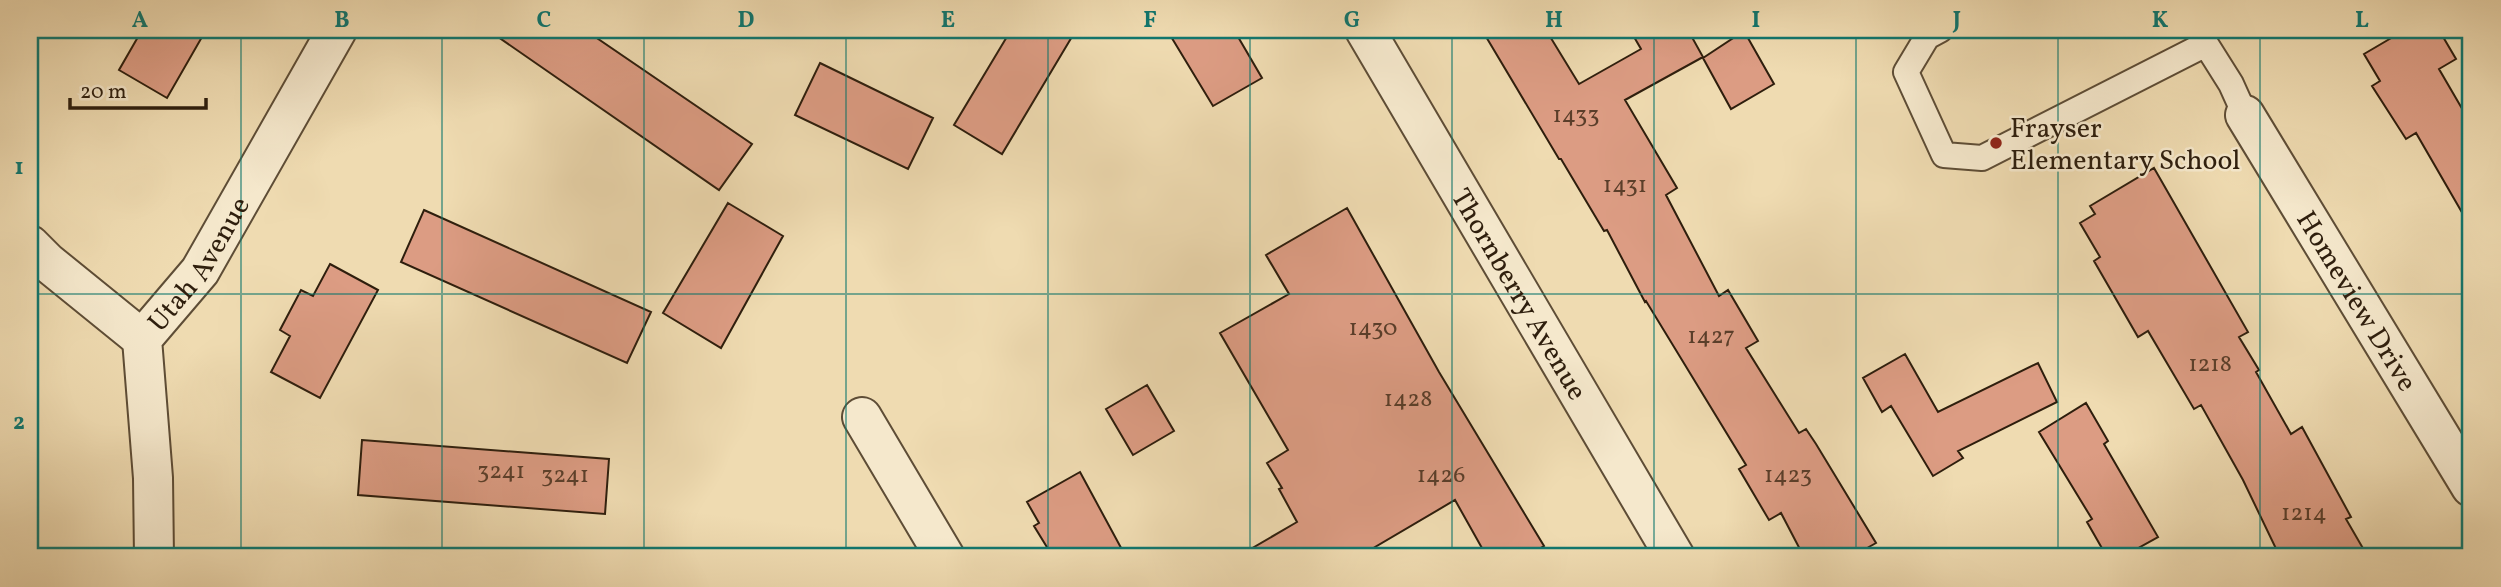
<svg xmlns="http://www.w3.org/2000/svg" width="2501" height="587" viewBox="0 0 2501 587" font-family="Vollkorn,serif">
	<style>
		.building { fill: #dc9c83; stroke: #2e1e0d; stroke-width: 2 }
		.lines { fill: none; stroke-linecap: round; stroke-linejoin: round }
		.lane-casing { stroke: #5e4d36; stroke-width: 28 }
		.street-casing { stroke: #5e4d36; stroke-width: 42 }
		.lane { stroke: #f5e8cc; stroke-width: 24 }
		.street { stroke: #f5e8cc; stroke-width: 38 }
		.grid { fill: none; stroke: #0f766e; stroke-width: 2; stroke-opacity: 0.55 }
		.poi-dot { fill: #8f2418; stroke: #f5e8cc; stroke-width: 2.5 }
		.labels { text-anchor: middle; stroke-width: 5; stroke-linejoin: round; paint-order: stroke }
		.number-label { font-size: 24px; fill: #5a3e2a }
		.poi-label { font-size: 28px; fill: #2e1e0d; stroke: #f5e8cc; text-anchor: start }
		.street-label { font-size: 28px; fill: #2e1e0d; stroke: #f5e8cc }
		.neatline { fill: none; stroke: #0f766e; stroke-width: 2.5 }
		.grid-label { font-size: 23px; text-anchor: middle; font-weight: bold; fill: #0f766e }
	</style>
	<rect width="100%" height="100%" fill="#efdbb1"/>
	<filter id="stains"><feTurbulence type="fractalNoise" baseFrequency=".00286" numOctaves="4"/><feColorMatrix values="0 0 0 0 .2 0 0 0 0 .09 0 0 0 0 .02 0 0 0 .5 -.17"/></filter>
	<radialGradient id="worn" r=".72"><stop offset=".6" stop-color="#630" stop-opacity="0"/><stop offset="1" stop-color="#630" stop-opacity=".3"/></radialGradient>
	<path class="building" d="M 142,30 L 206,30 L 167,98 L 119,70 Z
		M 488,30 L 585,30 L 752,144 L 719,190 Z
		M 1011,30 L 1076,30 L 1002,154 L 954,125 Z
		M 1167,30 L 1234,30 L 1262,78 L 1213,106 Z
		M 1482,30 L 1546,30 L 1579,84 L 1641,49 L 1630,30 L 1688,30 L 1703,57 L 1625,100 L 1677,188 L 1666,195 L 1719,296 L 1728,290 L 1758,341 L 1746,348 L 1799,433 L 1806,429 L 1816,444 L 1876,543 L 1851,557 L 1804,557 L 1781,513 L 1769,520 L 1739,469 L 1746,465 L 1646,301 L 1645,302 L 1607,230 L 1604,231 L 1561,159 L 1559,159 Z
		M 2405,30 L 2439,30 L 2456,59 L 2439,69 L 2471,124 L 2471,228 L 2416,133 L 2406,139 L 2372,86 L 2380,81 L 2364,54 Z
		M 1744,31 L 1774,84 L 1731,109 L 1703,58 Z
		M 820,63 L 933,118 L 908,169 L 795,115 Z
		M 2154,168 L 2248,332 L 2239,337 L 2259,370 L 2256,372 L 2291,434 L 2302,427 L 2351,517 L 2346,519 L 2368,557 L 2280,557 L 2243,480 L 2201,405 L 2194,409 L 2148,331 L 2138,337 L 2094,261 L 2100,257 L 2080,223 L 2095,214 L 2090,206 Z
		M 728,203 L 783,236 L 721,348 L 663,313 Z
		M 1347,208 L 1439,372 L 1544,546 L 1525,557 L 1487,557 L 1455,500 L 1358,557 L 1237,557 L 1297,522 L 1279,489 L 1282,488 L 1267,463 L 1288,450 L 1220,333 L 1289,294 L 1266,255 Z
		M 424,210 L 651,312 L 627,363 L 401,262 Z
		M 330,264 L 378,290 L 320,398 L 271,372 L 290,336 L 280,330 L 301,290 L 313,296 Z
		M 1905,354 L 1938,412 L 2038,363 L 2057,402 L 1958,451 L 1963,458 L 1933,476 L 1891,406 L 1882,412 L 1863,378 Z
		M 1147,385 L 1174,431 L 1133,455 L 1106,409 Z
		M 2086,403 L 2108,441 L 2104,444 L 2158,537 L 2122,557 L 2107,557 L 2087,522 L 2092,519 L 2039,432 Z
		M 362,440 L 609,459 L 605,514 L 358,495 Z
		M 1080,472 L 1126,557 L 1053,557 L 1034,526 L 1039,523 L 1027,502 Z"/>
	<g class="lines">
		<defs>
			<path id="lane" d="M 1940,30 L 1927,37 L 1906,72 L 1944,155 L 1982,158 L 2206,44
				M 2197,30 L 2231,84 L 2245,115"/>
			<g id="street">
				<path id="s1" d="M 1365,30 L 1675,557"/>
				<path id="s2" d="M 2245,115 L 2471,487"/>
				<path d="M 30,245 L 47,262 L 142,339"/>
				<path d="M 862,417 L 945,557"/>
				<path id="s3" d="M 154,557 L 153,478 L 142,339 L 200,271 L 337,30"/>
			</g>
		</defs>
		<use href="#lane" class="lane-casing"/>
		<use href="#street" class="street-casing"/>
		<use href="#lane" class="lane"/>
		<use href="#street" class="street"/>
	</g>
	<path class="grid" d="M 241,30 L 241,557M 442,30 L 442,557M 644,30 L 644,557M 846,30 L 846,557M 1048,30 L 1048,557M 1250,30 L 1250,557M 1452,30 L 1452,557M 1654,30 L 1654,557M 1856,30 L 1856,557M 2058,30 L 2058,557M 2260,30 L 2260,557M 30,294 L 2471,294"/>
	<circle class="poi-dot" cx="1996" cy="143" r="7"/>
	<g class="labels">
		<g class="number-label">
			<text x="1576" y="122">1433</text>
			<text x="1625" y="192">1431</text>
			<text x="1373" y="335">1430</text>
			<text x="1711" y="343">1427</text>
			<text x="2210" y="371">1218</text>
			<text x="1408" y="406">1428</text>
			<text x="501" y="478">3241</text>
			<text x="565" y="482">3241</text>
			<text x="1441" y="482">1426</text>
			<text x="1788" y="482">1423</text>
			<text x="2304" y="520">1214</text>
		</g>
		<g class="poi-label">
			<text x="2010" y="137">Frayser<tspan x="2010" dy="32">Elementary School</tspan></text>
		</g>
		<g class="street-label">
			<text dy="10" stroke="none"><textPath href="#s3" startOffset="313">Utah Avenue</textPath></text>
			<text dy="10" stroke="none"><textPath href="#s1" startOffset="306">Thornberry Avenue</textPath></text>
			<text dy="10" stroke="none"><textPath href="#s2" startOffset="217">Homeview Drive</textPath></text>
		</g>
	</g>
	<rect width="2501" height="587" fill="none" stroke="#efdbb1" stroke-width="77"/>
	<path d="M70 98v10h136v-10" fill="none" stroke="#2e1e0d" stroke-width="3.5"/>
	<text x="80" y="98" font-size="21" fill="#2e1e0d" stroke="#f5e8cc" stroke-width="5" paint-order="stroke">20 m</text>
	<rect x="38" y="38" width="2424" height="510" class="neatline"/>
	<g class="grid-label">
		<text x="140" y="27">A</text>
		<text x="342" y="27">B</text>
		<text x="544" y="27">C</text>
		<text x="746" y="27">D</text>
		<text x="948" y="27">E</text>
		<text x="1150" y="27">F</text>
		<text x="1352" y="27">G</text>
		<text x="1554" y="27">H</text>
		<text x="1756" y="27">I</text>
		<text x="1957" y="27">J</text>
		<text x="2160" y="27">K</text>
		<text x="2362" y="27">L</text>
		<text x="19" y="174">1</text>
		<text x="19" y="429">2</text>
	</g>
	<rect width="100%" height="100%" filter="url(#stains)"/>
	<rect width="100%" height="100%" fill="url(#worn)"/>
</svg>
